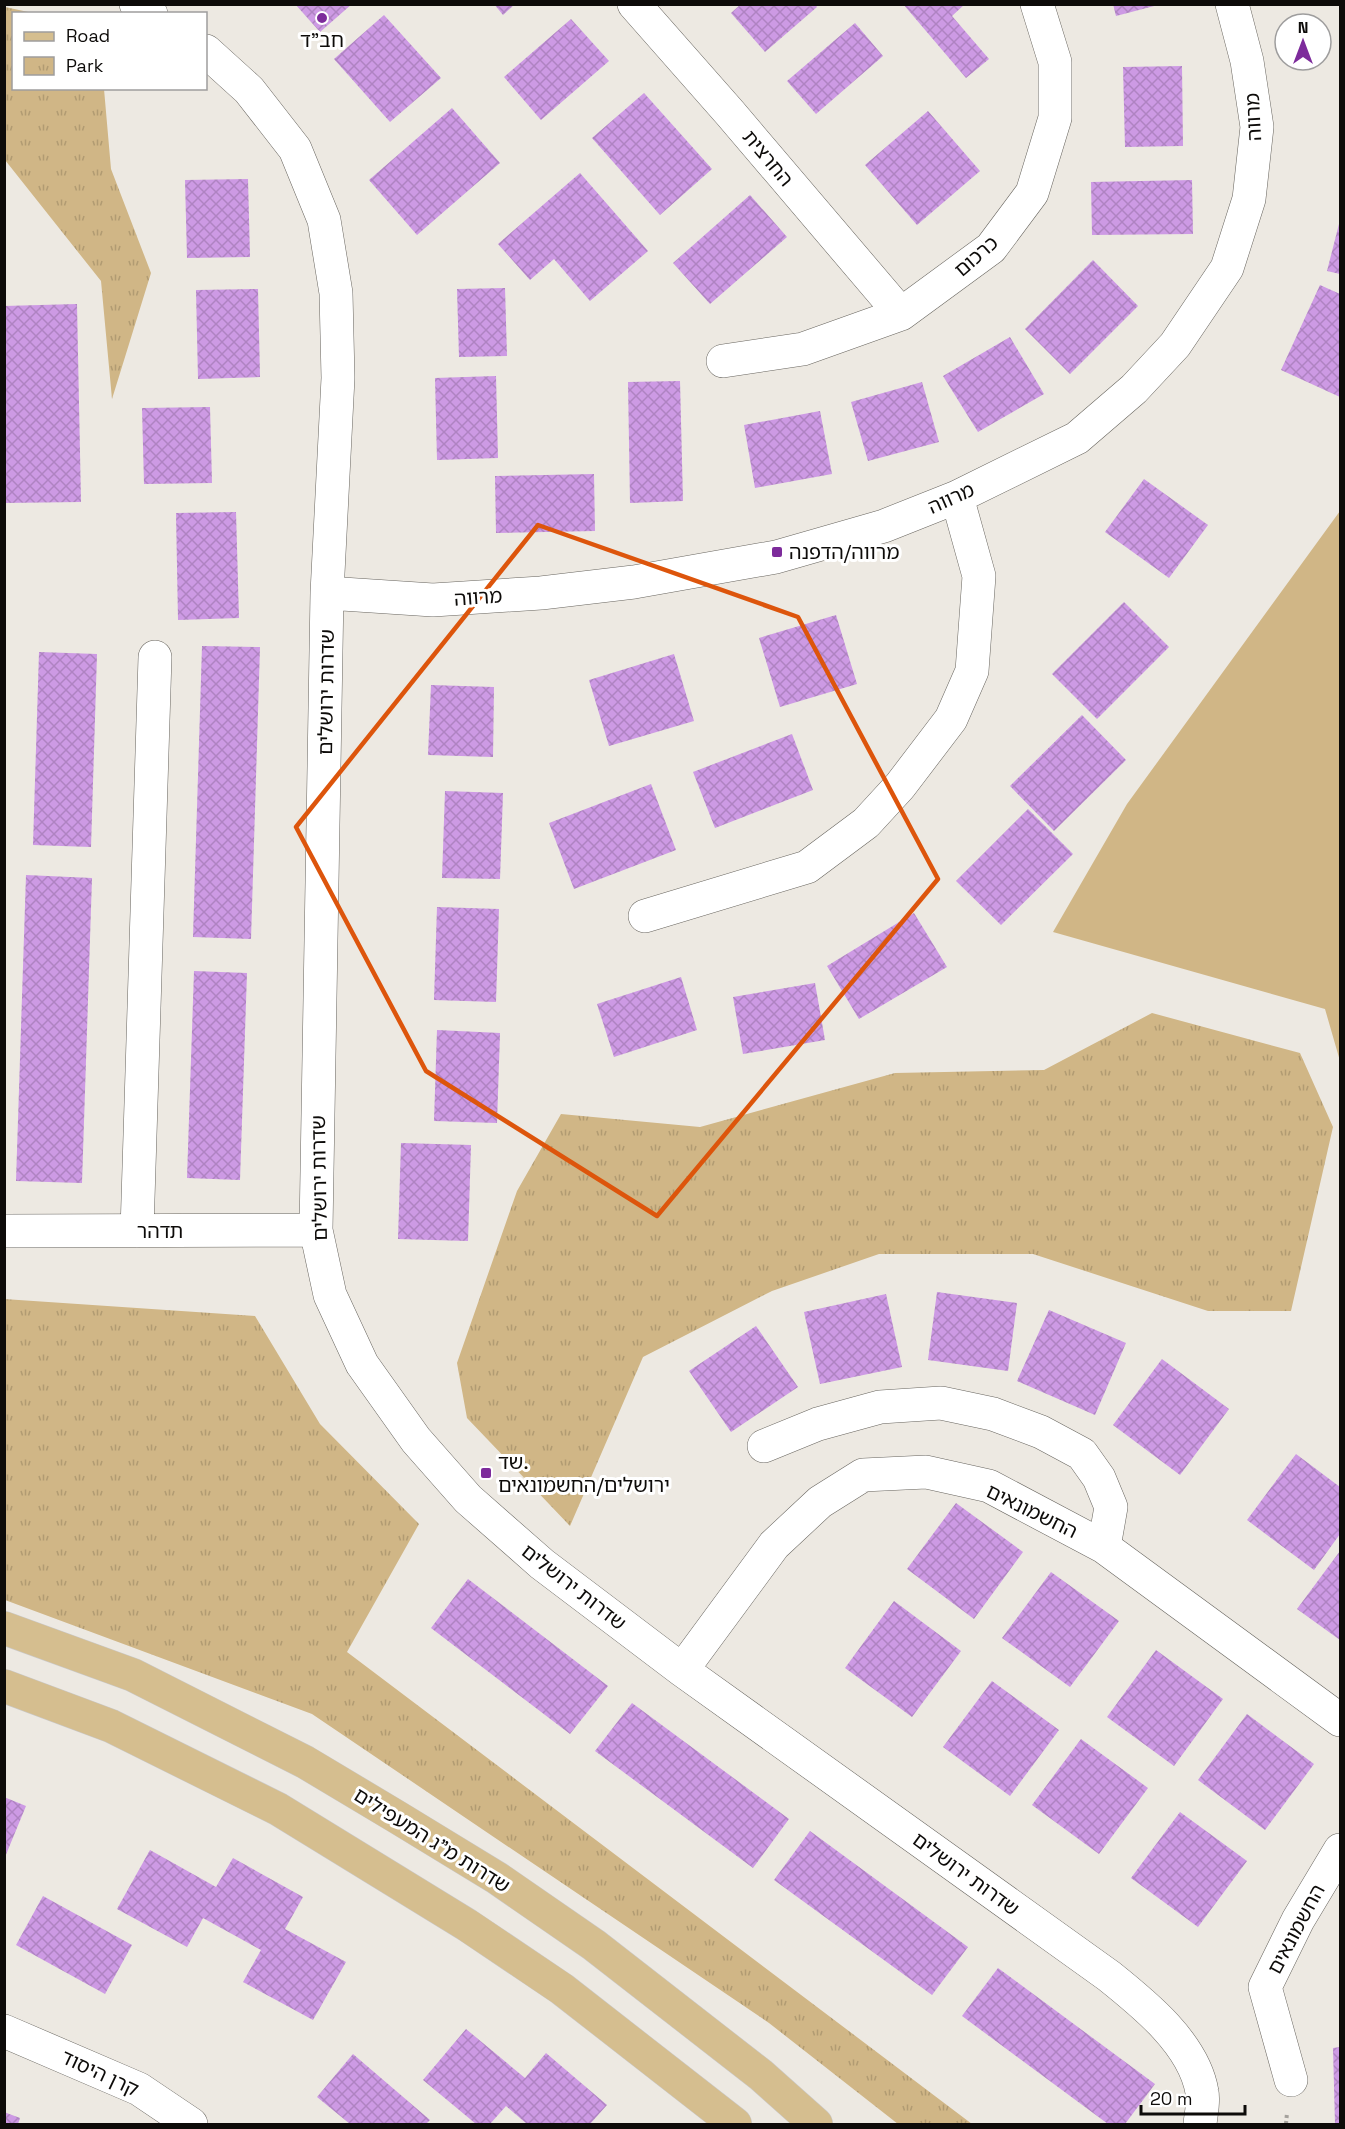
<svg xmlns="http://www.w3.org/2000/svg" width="1345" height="2129" viewBox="0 0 1345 2129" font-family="'Space Grotesk','Noto Sans Hebrew',sans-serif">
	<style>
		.grass { fill: #d0b686 }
		.park { fill: url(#park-tufts) }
		.building { fill: url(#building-cross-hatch) }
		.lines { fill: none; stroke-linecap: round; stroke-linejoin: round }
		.minor-casing { stroke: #68655f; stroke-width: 34 }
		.major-casing { stroke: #cac9c9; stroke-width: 34 }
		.path { stroke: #a5a29d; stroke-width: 4; stroke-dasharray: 3 3; stroke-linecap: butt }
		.minor { stroke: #fff; stroke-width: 33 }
		.major { stroke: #d5be8f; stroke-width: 33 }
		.marked { fill: none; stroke: #dd550c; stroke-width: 4.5; stroke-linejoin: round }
		.poi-dot { fill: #7d2b9b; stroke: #fff; stroke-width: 2 }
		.labels { text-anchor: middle; stroke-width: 6; stroke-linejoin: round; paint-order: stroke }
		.poi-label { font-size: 20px; fill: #0d0b09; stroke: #fff; text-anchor: start }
		.street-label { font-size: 20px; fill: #0d0b09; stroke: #fff }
	</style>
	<defs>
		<pattern id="park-tufts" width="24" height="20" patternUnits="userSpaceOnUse" patternTransform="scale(1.5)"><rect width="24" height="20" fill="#d0b686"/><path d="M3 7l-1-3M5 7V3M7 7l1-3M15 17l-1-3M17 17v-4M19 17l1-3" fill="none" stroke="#b19b72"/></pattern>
		<pattern id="building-cross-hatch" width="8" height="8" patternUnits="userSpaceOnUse" patternTransform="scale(1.5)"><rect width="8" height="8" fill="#cd9ae4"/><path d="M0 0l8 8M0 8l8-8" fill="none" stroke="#af83c2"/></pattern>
	</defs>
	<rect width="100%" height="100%" fill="#ede9e2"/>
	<path class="grass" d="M 1340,511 L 1340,1061 L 1325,1009 L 1053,932 L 1127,804 Z"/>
	<path class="park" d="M 5,7 L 33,13 L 14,14 L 14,88 L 104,89 L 111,169 L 151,273 L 112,399 L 101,281 L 5,160 Z
		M 1152,1013 L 1300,1053 L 1333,1127 L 1291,1311 L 1208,1311 L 1033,1254 L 879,1254 L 772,1291 L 643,1357 L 570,1526 L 467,1418 L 457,1363 L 517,1191 L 561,1114 L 700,1127 L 895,1073 L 1044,1070 Z
		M 4,1299 L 255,1316 L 320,1424 L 419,1524 L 347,1652 L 972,2124 L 898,2124 L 769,2023 L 312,1714 L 5,1600 Z"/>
	<path class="building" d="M 295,4 L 352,4 L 320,32 Z
		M 494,4 L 515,4 L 503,15 Z
		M 741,4 L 815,4 L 817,7 L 765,52 L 731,13 Z
		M 903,4 L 965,4 L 952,16 L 989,59 L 966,78 Z
		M 1113,4 L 1158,4 L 1158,5 L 1116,16 Z
		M 384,15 L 441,78 L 390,122 L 334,59 Z
		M 571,19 L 609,61 L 541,120 L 504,77 Z
		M 855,23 L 883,56 L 816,114 L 787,81 Z
		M 1182,66 L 1183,146 L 1125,147 L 1123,67 Z
		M 644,93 L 712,169 L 660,215 L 592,138 Z
		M 452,108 L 500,163 L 417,235 L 369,180 Z
		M 928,111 L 980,171 L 917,225 L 865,165 Z
		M 580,173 L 648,251 L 590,301 L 554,259 L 530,280 L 498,244 Z
		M 248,179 L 250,257 L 187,258 L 185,180 Z
		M 1192,180 L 1193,234 L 1092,235 L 1091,182 Z
		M 750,195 L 787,237 L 710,304 L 673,263 Z
		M 1340,220 L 1340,274 L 1327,271 Z
		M 1093,260 L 1138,306 L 1070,374 L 1025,329 Z
		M 1320,285 L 1340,294 L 1340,397 L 1281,370 Z
		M 505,288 L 507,356 L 459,357 L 457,289 Z
		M 258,289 L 260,377 L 198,379 L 196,290 Z
		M 77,304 L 81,502 L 4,503 L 4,306 Z
		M 1010,337 L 1044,394 L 978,432 L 943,376 Z
		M 496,376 L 498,458 L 437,460 L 435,378 Z
		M 680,381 L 683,501 L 630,503 L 628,382 Z
		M 922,382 L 939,442 L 868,461 L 851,402 Z
		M 210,407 L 212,483 L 144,484 L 142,408 Z
		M 820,411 L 832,474 L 755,488 L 744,425 Z
		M 594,474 L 595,531 L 496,533 L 495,476 Z
		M 1144,479 L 1208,525 L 1169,578 L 1105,532 Z
		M 236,512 L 239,618 L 178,620 L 176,513 Z
		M 1124,602 L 1169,647 L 1097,719 L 1052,674 Z
		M 836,615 L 857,684 L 780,707 L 759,638 Z
		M 202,646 L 260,647 L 251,939 L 193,937 Z
		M 39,652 L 97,654 L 91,847 L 33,845 Z
		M 674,654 L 694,721 L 609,746 L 589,680 Z
		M 431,685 L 494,687 L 493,757 L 428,755 Z
		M 1082,715 L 1126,760 L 1054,831 L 1010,786 Z
		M 792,734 L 813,790 L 715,828 L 693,772 Z
		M 651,784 L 676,850 L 574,889 L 549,823 Z
		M 445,791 L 503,793 L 500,879 L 442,878 Z
		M 1028,809 L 1073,854 L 1001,925 L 956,881 Z
		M 26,875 L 92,878 L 82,1183 L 16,1181 Z
		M 437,907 L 499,909 L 496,1002 L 434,1000 Z
		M 914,913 L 947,967 L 859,1019 L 827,966 Z
		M 194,971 L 247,973 L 240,1180 L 187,1178 Z
		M 681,977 L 697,1030 L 614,1057 L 597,1004 Z
		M 815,983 L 825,1040 L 743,1054 L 733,997 Z
		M 437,1030 L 500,1033 L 497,1123 L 434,1121 Z
		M 401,1143 L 471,1145 L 468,1241 L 398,1239 Z
		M 937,1292 L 1017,1303 L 1008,1371 L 928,1360 Z
		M 886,1294 L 902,1367 L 820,1384 L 804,1312 Z
		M 1049,1310 L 1126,1343 L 1095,1415 L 1017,1381 Z
		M 756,1326 L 798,1387 L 731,1432 L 689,1371 Z
		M 1162,1359 L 1229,1409 L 1180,1475 L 1113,1425 Z
		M 1296,1454 L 1340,1487 L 1340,1534 L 1314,1570 L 1247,1520 Z
		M 956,1503 L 1023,1552 L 974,1619 L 907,1569 Z
		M 1340,1551 L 1340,1640 L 1297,1609 Z
		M 1051,1572 L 1119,1621 L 1070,1687 L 1002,1638 Z
		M 468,1579 L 608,1686 L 570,1734 L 431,1628 Z
		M 894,1601 L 961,1651 L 912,1717 L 845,1668 Z
		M 1156,1650 L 1223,1699 L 1174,1766 L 1107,1717 Z
		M 992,1681 L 1059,1730 L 1010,1796 L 943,1747 Z
		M 632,1703 L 789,1819 L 753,1868 L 595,1751 Z
		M 1247,1714 L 1314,1764 L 1265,1830 L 1198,1780 Z
		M 1081,1739 L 1148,1788 L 1099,1854 L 1032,1805 Z
		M 4,1797 L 26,1806 L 5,1857 L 4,1857 Z
		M 1180,1812 L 1247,1861 L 1198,1927 L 1131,1878 Z
		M 810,1831 L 968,1947 L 932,1995 L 774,1880 Z
		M 150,1850 L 216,1887 L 233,1858 L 303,1897 L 285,1929 L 346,1962 L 313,2020 L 243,1982 L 261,1950 L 203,1918 L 187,1947 L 117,1909 Z
		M 43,1896 L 132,1945 L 105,1994 L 16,1945 Z
		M 998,1968 L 1155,2084 L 1125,2124 L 1108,2124 L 962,2016 Z
		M 466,2029 L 525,2078 L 546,2053 L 607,2105 L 590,2124 L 527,2124 L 506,2106 L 490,2124 L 476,2124 L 423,2080 Z
		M 1340,2047 L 1340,2124 L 1335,2124 L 1333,2048 Z
		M 353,2054 L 430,2120 L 426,2124 L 350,2124 L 317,2097 Z
		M 4,2112 L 20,2118 L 18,2124 L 4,2124 Z"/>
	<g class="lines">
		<defs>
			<path id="minor" d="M 136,4 L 151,14
				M 634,4 L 730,113 L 901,314
				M 206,51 L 249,90 L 295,149 L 324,220 L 336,293 L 338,378 L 327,593 L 316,1230 L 330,1295 L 362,1364 L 416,1440 L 468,1499 L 542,1564 L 682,1670 L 1109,1976 C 1144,2004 1194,2044 1202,2092 C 1204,2102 1201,2114 1200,2124
				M 723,361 L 803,349 L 901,314 L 991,248 L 1032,193 L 1055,118 L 1055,62 L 1037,4
				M 327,593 L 433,600 L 541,593 L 634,582 L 776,557 L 884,526 L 957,497 L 1077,438 L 1134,389 L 1175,345 L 1227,268 L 1249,199 L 1257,127 L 1247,61 L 1232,4
				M 645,916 L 807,867 L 866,823 L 900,786 L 951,719 L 972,671 L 979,576 L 957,497
				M 4,1231 L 316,1230
				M 137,1231 L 155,657
				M 764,1446 L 818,1424 L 880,1407 L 941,1403 L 993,1414 L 1041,1432 L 1082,1454 L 1099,1478 L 1111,1507 L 1104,1547
				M 682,1670 L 774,1545 L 820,1502 L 863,1475 L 926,1472 L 989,1486 L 1104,1547 L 1340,1720
				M 4,2031 L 139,2089 L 191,2124
				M 1291,2080 L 1265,1987 L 1298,1920 L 1340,1850"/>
			<path id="major" d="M 4,1628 L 133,1675 L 305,1762 L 397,1817 L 497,1878 L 594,1945 L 761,2075 L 816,2124
				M 4,1686 L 111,1726 L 278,1809 L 467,1925 L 562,1989 L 735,2124"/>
		</defs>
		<use href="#minor" class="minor-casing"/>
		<use href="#major" class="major-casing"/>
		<path class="path" d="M 1286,2124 L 1287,2113"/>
		<use href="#minor" class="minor"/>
		<use href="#major" class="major"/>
	</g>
	<path class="marked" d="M 538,525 L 798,617 L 938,879 L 657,1216 L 426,1071 L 296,827 Z"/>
	<g class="poi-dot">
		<circle cx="322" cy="18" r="6"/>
		<rect x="771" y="546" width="12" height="12" rx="3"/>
		<rect x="480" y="1467" width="12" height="12" rx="3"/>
	</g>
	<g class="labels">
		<g class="poi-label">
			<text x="322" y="47" text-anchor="middle">חב"ד</text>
			<text x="789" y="559">מרווה/הדפנה</text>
			<text x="498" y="1469">שד.<tspan x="498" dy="23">ירושלים/החשמונאים</tspan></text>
		</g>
		<g class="street-label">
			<text transform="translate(1253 117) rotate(-93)" y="7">מרווה</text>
			<text transform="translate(768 158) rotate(50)" y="7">החרצית</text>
			<text transform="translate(976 256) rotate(-41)" y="7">כרכום</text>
			<text transform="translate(951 498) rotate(-24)" y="7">מרווה</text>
			<text transform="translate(478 597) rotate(-4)" y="7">מרווה</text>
			<text transform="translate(326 692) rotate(-89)" y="7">שדרות ירושלים</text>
			<text transform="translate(319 1178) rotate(-91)" y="7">שדרות ירושלים</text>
			<text x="160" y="1238">תדהר</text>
			<text transform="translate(1032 1511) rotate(26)" y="7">החשמונאים</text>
			<text transform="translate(574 1587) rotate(38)" y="7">שדרות ירושלים</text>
			<text transform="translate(432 1840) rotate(32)" y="7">שדרות מ"ג המעפילים</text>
			<text transform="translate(966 1874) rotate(36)" y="7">שדרות ירושלים</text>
			<text transform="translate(1296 1929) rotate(-62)" y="7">החשמונאים</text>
			<text transform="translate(100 2073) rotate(25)" y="7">קרן היסוד</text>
		</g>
	</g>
	<rect width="1345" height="2129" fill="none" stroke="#0d0b09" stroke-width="12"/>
	<rect x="12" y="12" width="195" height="78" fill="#ffffff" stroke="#9e9d9d" stroke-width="1.5"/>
	<rect x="24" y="32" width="30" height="9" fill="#d5be8f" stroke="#9e9d9d" stroke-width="1.5"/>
	<text x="66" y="42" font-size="18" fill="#0d0b09">Road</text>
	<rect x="24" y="57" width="30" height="18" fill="url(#park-tufts)" stroke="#9e9d9d" stroke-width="1.5"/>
	<text x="66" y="72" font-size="18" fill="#0d0b09">Park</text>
	<g transform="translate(1303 42)"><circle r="28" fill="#ffffff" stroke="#9e9d9d" stroke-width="1.5"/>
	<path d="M0-4.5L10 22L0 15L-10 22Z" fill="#7d2b9b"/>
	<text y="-9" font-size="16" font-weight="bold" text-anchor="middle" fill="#0d0b09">N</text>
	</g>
	<path d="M1141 2105v9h104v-9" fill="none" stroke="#0d0b09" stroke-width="3"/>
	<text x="1150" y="2105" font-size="18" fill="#0d0b09" stroke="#ffffff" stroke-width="4.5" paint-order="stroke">20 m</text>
</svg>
